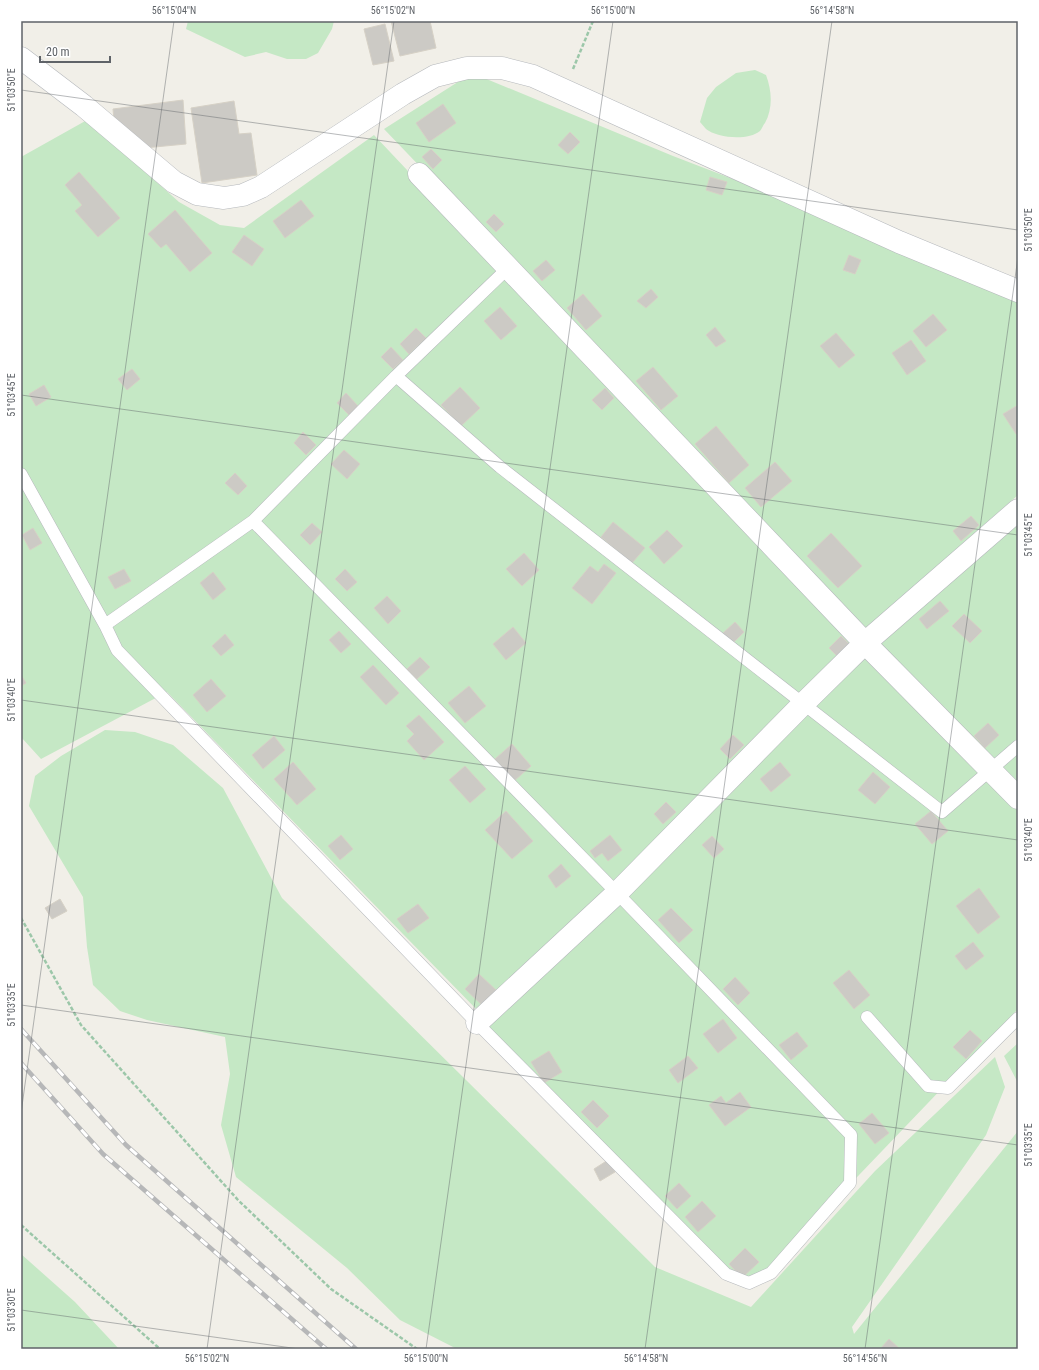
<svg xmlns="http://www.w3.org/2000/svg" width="1039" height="1370" viewBox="0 0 1039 1370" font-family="'Roboto Condensed',sans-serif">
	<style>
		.green { fill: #c5e8c5 }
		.building { fill: #cccac5; stroke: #d6d1c6 }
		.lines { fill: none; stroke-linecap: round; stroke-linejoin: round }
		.service-casing { stroke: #b5b8bc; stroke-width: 13 }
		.minor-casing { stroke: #b5b8bc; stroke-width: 23 }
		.path { stroke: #9cc7a9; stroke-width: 2.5; stroke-dasharray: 4 2; stroke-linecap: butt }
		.service { stroke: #fff; stroke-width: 12 }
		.minor { stroke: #fff; stroke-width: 22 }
		.rail-casing { stroke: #b6b7b8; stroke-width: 4.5 }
		.rail { stroke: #fff; stroke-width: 3; stroke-dasharray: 9; stroke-linecap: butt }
		.ticks { fill: none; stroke: #5f6368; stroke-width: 1; stroke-opacity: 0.45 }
		.neatline { fill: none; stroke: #5f6368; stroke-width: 1.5 }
		.ticks-label { font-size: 10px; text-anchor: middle; fill: #5f6368 }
	</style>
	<rect width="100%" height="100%" fill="#f1efe8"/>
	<path class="green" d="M 188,21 L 334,21 L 332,29 L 318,53 L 306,59 L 287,59 L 266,52 L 245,57 L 186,29 Z
		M 755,70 L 766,75 C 772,91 773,108 765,123 C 763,125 762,129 760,131 C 748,141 717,138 706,129 C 704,127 702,124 700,122 L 707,98 L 716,87 L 736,73 Z
		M 472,73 L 673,156 L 787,200 L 1018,300 L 1018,495 L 864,630 L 384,129 Z
		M 87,120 L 179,202 L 220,225 L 244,228 L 374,135 L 857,647 L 481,1014 L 167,692 L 41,759 L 21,737 L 21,157 Z
		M 1018,523 L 1018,789 L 876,644 Z
		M 864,656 L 1018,811 L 1018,1009 L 769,1269 L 740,1283 L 487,1028 Z
		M 105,730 L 135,732 L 173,745 L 223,788 L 282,898 L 655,1267 L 751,1307 L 875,1171 L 995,1057 L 1005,1087 L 986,1135 L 852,1327 L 854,1334 L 1018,1131 L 1018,1349 L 457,1349 L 400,1320 L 347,1268 L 236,1177 L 221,1125 L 230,1074 L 225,1037 L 147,1020 L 120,1011 L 93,985 L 87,947 L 83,897 L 29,806 L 35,776 L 61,756 Z
		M 1018,1043 L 1018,1083 L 1004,1056 Z
		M 21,1254 L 75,1302 L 119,1349 L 21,1349 Z"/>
	<path class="building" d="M 391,21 L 430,21 L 436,48 L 400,56 Z
		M 385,24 L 394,61 L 373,65 L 364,29 Z
		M 183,100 L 186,144 L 144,148 L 114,120 L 113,109 Z
		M 234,101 L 239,134 L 251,133 L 257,175 L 202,183 L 191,108 Z
		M 443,104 L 456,123 L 429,142 L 416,123 Z
		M 570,132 L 580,142 L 568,154 L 558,145 Z
		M 431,149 L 442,160 L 433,169 L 422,157 Z
		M 79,172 L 120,218 L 98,237 L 75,211 L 82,205 L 65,185 Z
		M 710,177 L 727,182 L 722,195 L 706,190 Z
		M 301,200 L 314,216 L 285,238 L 273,221 Z
		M 175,210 L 212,253 L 190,272 L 166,244 L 161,248 L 148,234 Z
		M 494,214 L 504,224 L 496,232 L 486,222 Z
		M 244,235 L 264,249 L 252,266 L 232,252 Z
		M 849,255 L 861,260 L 855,274 L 843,270 Z
		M 546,260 L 555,270 L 542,281 L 533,271 Z
		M 651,289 L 658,297 L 646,308 L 637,301 Z
		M 583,294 L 602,316 L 586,330 L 567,308 Z
		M 500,307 L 517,326 L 501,340 L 484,321 Z
		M 933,314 L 947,330 L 926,347 L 913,331 Z
		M 715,327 L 726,341 L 716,347 L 706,335 Z
		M 416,328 L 426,338 L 409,354 L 400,344 Z
		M 836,333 L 855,355 L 839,368 L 820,346 Z
		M 911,340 L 926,361 L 907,375 L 892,353 Z
		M 391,347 L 403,360 L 393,369 L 381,357 Z
		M 653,367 L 678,396 L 661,410 L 636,381 Z
		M 132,369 L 140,379 L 127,390 L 118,379 Z
		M 44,385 L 51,397 L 36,406 L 29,394 Z
		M 460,387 L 480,408 L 461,426 L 441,405 Z
		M 605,388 L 614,398 L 602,410 L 592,400 Z
		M 346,393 L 358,406 L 349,415 L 337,403 Z
		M 1018,405 L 1018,433 L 1016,434 L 1003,414 Z
		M 716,426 L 749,465 L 729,483 L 695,444 Z
		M 303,432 L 316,445 L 306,455 L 294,443 Z
		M 344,450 L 360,464 L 347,479 L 331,464 Z
		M 775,462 L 792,481 L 761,507 L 745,488 Z
		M 235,473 L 247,486 L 238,495 L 225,483 Z
		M 971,516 L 979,525 L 961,541 L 953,531 Z
		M 613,522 L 645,548 L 632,563 L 601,537 Z
		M 312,523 L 322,532 L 310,545 L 300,535 Z
		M 33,528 L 42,543 L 30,550 L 22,535 Z
		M 667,530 L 683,546 L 664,564 L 649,547 Z
		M 831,533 L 862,566 L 838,588 L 807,556 Z
		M 524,553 L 539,570 L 522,586 L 506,569 Z
		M 604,564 L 616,573 L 592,604 L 572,588 L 590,566 L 598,572 Z
		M 124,569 L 131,581 L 115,589 L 108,577 Z
		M 345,569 L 357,582 L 347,591 L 335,579 Z
		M 213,572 L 226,589 L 213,600 L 200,583 Z
		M 387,596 L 401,611 L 388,624 L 374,608 Z
		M 940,601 L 949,611 L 927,629 L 919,619 Z
		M 964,614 L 982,631 L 970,643 L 952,626 Z
		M 735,622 L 744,632 L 732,644 L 722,634 Z
		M 513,627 L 526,643 L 506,660 L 493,644 Z
		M 339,631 L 351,644 L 341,653 L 329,640 Z
		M 225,634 L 234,645 L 221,656 L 212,646 Z
		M 841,636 L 851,646 L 839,658 L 829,648 Z
		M 420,657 L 430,667 L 417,679 L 407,669 Z
		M 373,665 L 399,693 L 386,705 L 360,677 Z
		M 21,675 L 26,683 L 21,686 Z
		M 211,679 L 226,696 L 207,712 L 193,695 Z
		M 469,686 L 486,706 L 465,723 L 448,703 Z
		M 419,715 L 444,742 L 424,760 L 407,741 L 414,734 L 406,726 Z
		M 988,723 L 999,735 L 985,748 L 974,736 Z
		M 733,735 L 744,745 L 730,759 L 720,749 Z
		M 274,736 L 285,750 L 263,769 L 252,755 Z
		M 512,744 L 531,766 L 514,781 L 495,759 Z
		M 293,762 L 316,789 L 297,805 L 274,779 Z
		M 780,762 L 791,775 L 771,792 L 760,779 Z
		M 465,766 L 486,789 L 470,803 L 449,780 Z
		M 873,772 L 890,787 L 875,804 L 858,790 Z
		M 666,802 L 676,812 L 663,824 L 654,814 Z
		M 506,811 L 533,841 L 512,859 L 485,830 Z
		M 931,811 L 948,831 L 932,844 L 915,824 Z
		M 341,835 L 353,849 L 340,860 L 328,846 Z
		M 610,835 L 622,850 L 608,861 L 602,853 L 595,858 L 590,851 Z
		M 712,836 L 724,849 L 714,858 L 702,845 Z
		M 561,864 L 571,876 L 556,888 L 548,876 Z
		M 979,888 L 1000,917 L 978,934 L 956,906 Z
		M 60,899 L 67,911 L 52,919 L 45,908 Z
		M 418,904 L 429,918 L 408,933 L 397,919 Z
		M 671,908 L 693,930 L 679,943 L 658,920 Z
		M 973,942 L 984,956 L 966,970 L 955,956 Z
		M 849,970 L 870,995 L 854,1009 L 833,983 Z
		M 479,974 L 498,992 L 484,1007 L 465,989 Z
		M 735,977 L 750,993 L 738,1005 L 723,989 Z
		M 723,1019 L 737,1038 L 718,1053 L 703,1034 Z
		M 970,1030 L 982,1041 L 966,1059 L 953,1047 Z
		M 797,1032 L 808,1046 L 791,1060 L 779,1045 Z
		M 549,1051 L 562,1072 L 544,1083 L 531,1062 Z
		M 688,1056 L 698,1068 L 678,1083 L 669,1070 Z
		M 740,1092 L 751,1107 L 725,1126 L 709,1105 L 721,1096 L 726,1103 Z
		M 593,1100 L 609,1116 L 597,1128 L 581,1112 Z
		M 872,1113 L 889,1133 L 875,1144 L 859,1124 Z
		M 608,1160 L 615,1172 L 600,1181 L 594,1169 Z
		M 679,1183 L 691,1196 L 677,1209 L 665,1196 Z
		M 702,1201 L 716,1216 L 698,1232 L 685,1217 Z
		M 745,1248 L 759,1262 L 742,1278 L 729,1264 Z
		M 889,1339 L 900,1349 L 882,1349 L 881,1348 Z"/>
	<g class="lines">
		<defs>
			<path id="service" d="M 396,376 L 500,467 L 942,812 L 1018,746
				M 21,474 L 105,625 L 117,650 L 477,1023 L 726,1274 L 749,1283 L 771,1273 L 850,1183 L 851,1135 L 617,893 L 253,521
				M 105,625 L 253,521 L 396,376 L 508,268
				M 867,1017 L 928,1086 L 948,1088 L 1018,1018"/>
			<path id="minor" d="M 21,58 L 84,106 L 174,182 L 197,194 L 224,198 L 243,195 L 261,187 L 403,94 L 435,76 L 467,68 L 502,68 L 533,76 L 899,242 L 1018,291
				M 419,174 L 865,643 L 1018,798
				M 477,1023 L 617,893 L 804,703 L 865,643 L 1018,510"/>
		</defs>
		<use href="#service" class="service-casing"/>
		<use href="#minor" class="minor-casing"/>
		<path class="path" d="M 573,69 L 593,21
			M 21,918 L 81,1025 L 238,1200 L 331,1289 L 417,1349
			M 21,1225 L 160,1349"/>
		<use href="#service" class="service"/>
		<use href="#minor" class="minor"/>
		<defs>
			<path id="rail" d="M 21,1029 L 126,1145 L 356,1349
				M 21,1063 L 103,1154 L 326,1349"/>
		</defs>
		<use href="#rail" class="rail-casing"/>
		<use href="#rail" class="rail"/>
	</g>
	<path class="ticks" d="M 21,90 L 1018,230M 21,395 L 1018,535M 21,700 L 1018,840M 21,1005 L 1018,1145M 21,1113 L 174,21M 21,1310 L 299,1349M 207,1349 L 394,21M 426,1349 L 613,21M 645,1349 L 832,21M 865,1349 L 1018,257"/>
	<rect width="1039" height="1370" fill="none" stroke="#ffffff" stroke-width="44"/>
	<path d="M40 56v6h70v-6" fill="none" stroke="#5f6368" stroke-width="2"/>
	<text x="46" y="56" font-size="12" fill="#5f6368" stroke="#ffffff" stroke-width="3" paint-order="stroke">20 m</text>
	<rect x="22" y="22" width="995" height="1326" class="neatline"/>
	<g class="ticks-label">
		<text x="174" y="14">56°15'04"N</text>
		<text x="393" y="14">56°15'02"N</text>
		<text x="613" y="14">56°15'00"N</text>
		<text x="832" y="14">56°14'58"N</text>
		<text transform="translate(11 90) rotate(-90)" y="4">51°03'50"E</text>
		<text transform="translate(1028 230) rotate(-90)" y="4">51°03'50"E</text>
		<text transform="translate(11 395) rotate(-90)" y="4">51°03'45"E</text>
		<text transform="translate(1028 535) rotate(-90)" y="4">51°03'45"E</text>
		<text transform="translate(11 700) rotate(-90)" y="4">51°03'40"E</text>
		<text transform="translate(1028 840) rotate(-90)" y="4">51°03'40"E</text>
		<text transform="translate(11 1005) rotate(-90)" y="4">51°03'35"E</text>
		<text transform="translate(1028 1145) rotate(-90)" y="4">51°03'35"E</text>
		<text transform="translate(11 1310) rotate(-90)" y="4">51°03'30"E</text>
		<text x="207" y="1362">56°15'02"N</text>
		<text x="426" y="1362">56°15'00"N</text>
		<text x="646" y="1362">56°14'58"N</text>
		<text x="865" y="1362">56°14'56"N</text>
	</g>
</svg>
